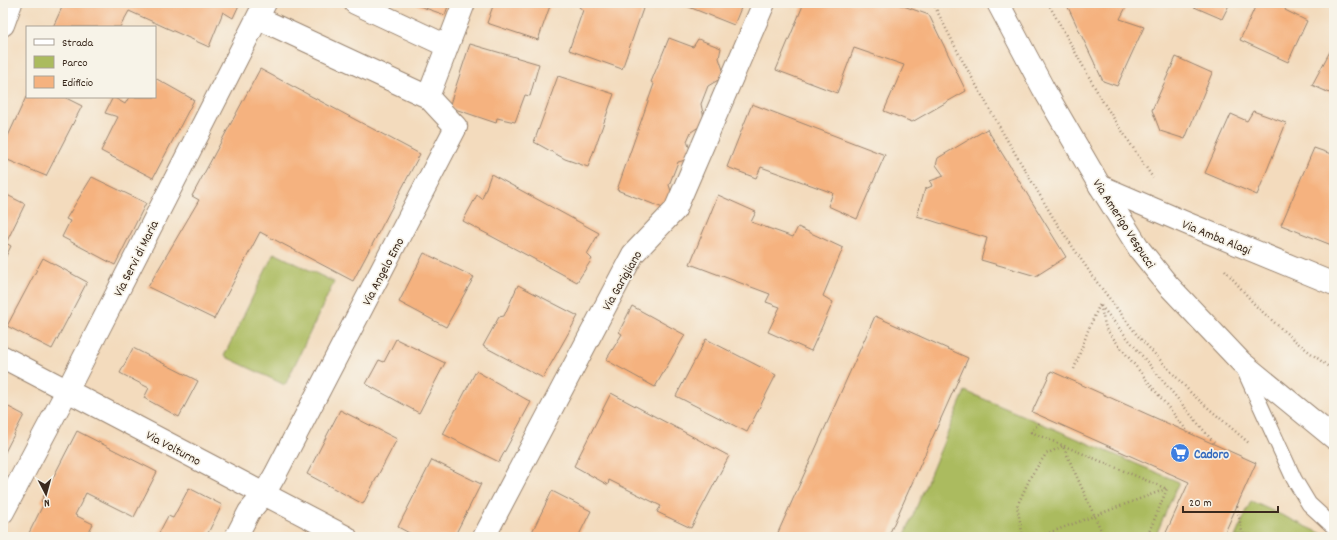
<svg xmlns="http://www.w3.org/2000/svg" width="1337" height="540" viewBox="0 0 1337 540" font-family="Dekko,sans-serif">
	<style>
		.green { fill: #abbb5e; stroke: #73723e }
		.building { fill: #f5b27f }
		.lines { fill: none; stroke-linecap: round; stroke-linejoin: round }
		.lane-casing { stroke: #97826e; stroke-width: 17 }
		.street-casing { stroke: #97826e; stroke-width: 24 }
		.secondary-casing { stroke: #97826e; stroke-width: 24 }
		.path { stroke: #97826e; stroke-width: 2.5; stroke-dasharray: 1 3; stroke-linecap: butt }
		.lane { stroke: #fff; stroke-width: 15 }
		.street { stroke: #fff; stroke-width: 22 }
		.secondary { stroke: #fff; stroke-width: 22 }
		.labels { text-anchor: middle; stroke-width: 3.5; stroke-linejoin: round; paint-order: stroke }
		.street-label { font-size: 13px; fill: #3b2a1e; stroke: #f7f3e8 }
		.shop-label { font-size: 13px; font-weight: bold; fill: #366cbe; stroke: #f7f3e8; text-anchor: start }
	</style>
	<rect width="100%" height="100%" fill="#f7f3e8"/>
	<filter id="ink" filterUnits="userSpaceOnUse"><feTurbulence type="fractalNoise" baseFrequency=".025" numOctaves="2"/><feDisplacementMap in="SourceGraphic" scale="8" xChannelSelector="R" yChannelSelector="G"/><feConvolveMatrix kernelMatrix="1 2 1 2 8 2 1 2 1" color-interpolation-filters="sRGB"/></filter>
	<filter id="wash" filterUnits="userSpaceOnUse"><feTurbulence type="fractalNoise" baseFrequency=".012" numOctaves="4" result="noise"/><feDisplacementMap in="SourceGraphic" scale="16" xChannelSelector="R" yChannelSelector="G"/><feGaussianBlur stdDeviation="0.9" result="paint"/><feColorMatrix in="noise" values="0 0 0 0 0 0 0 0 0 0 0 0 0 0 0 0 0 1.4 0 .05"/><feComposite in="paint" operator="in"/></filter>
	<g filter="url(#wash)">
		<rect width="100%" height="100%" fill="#f3dbbd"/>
		<path class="green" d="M 274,253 L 334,282 L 285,385 L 224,356 Z
			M 965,391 L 1179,482 L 1155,537 L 904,537 Z
			M 1251,501 L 1329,537 L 1235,537 Z"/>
		<g id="blocks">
			<path class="building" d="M 64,3 L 240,3 L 233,18 L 223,12 L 209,47 L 129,11 L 120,27 L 53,27 Z
				M 411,3 L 449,3 L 445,15 Z
				M 494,3 L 551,3 L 538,40 L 487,23 Z
				M 581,3 L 645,3 L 622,69 L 569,50 L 583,10 L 579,7 Z
				M 679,3 L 743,3 L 734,25 Z
				M 804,3 L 895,3 L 929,15 L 966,91 L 912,122 L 884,111 L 904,65 L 854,48 L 837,93 L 776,70 Z
				M 1066,3 L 1128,3 L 1120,19 L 1144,27 L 1117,86 L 1103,81 Z
				M 1193,3 L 1230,3 L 1222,19 L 1192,6 Z
				M 1257,3 L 1287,3 L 1285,10 L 1307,21 L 1288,62 L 1240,40 Z
				M 669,38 L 693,47 L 698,39 L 721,48 L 719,58 L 725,76 L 708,86 L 701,104 L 705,123 L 691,132 L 687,141 L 693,158 L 678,162 L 669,185 L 674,201 L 663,208 L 617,190 L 654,84 L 651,82 Z
				M 470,44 L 539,64 L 530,96 L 525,95 L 515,122 L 497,118 L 496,123 L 449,107 Z
				M 1334,44 L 1334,95 L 1312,85 Z
				M 1176,57 L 1212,73 L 1185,139 L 1160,131 L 1152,110 Z
				M 260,69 L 420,154 L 353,281 L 260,232 L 214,319 L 148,287 L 199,200 L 192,196 Z
				M 558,76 L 614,94 L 588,167 L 565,159 L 534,142 Z
				M 155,78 L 194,100 L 153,178 L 101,151 L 118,117 L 105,113 L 113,97 L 125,104 L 129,97 L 155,97 Z
				M 26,97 L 64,97 L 82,106 L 46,176 L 3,158 L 3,147 Z
				M 752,104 L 885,155 L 857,219 L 828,206 L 833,193 L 761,167 L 756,178 L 727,167 Z
				M 1253,111 L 1286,123 L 1257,195 L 1205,173 L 1231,114 L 1247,121 Z
				M 987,129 L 1066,257 L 1036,276 L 981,260 L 987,238 L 917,216 L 925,189 L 932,186 L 930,181 L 944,176 L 936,165 L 938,158 Z
				M 1314,148 L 1334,155 L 1334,246 L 1281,225 Z
				M 491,174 L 599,233 L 587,254 L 592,259 L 577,282 L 463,221 L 477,195 L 482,199 Z
				M 92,177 L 146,203 L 115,265 L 62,237 L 70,221 L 66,219 Z
				M 3,193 L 25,204 L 6,243 L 11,246 L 3,262 Z
				M 718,195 L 756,212 L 751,222 L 793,237 L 798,227 L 843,248 L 823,296 L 833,302 L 811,351 L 768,332 L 780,307 L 766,302 L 770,294 L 690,264 Z
				M 424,253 L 474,277 L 446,327 L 399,302 Z
				M 43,258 L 87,282 L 52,349 L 7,326 Z
				M 518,285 L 578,316 L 543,378 L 483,346 L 499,317 L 504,316 Z
				M 632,306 L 685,335 L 655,387 L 606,360 L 622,334 L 619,332 Z
				M 875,316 L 968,358 L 888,537 L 776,537 Z
				M 396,339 L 445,363 L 419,413 L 366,384 L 379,360 L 384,362 Z
				M 706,339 L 776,375 L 747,432 L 676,396 Z
				M 133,348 L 198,381 L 179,417 L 144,398 L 149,388 L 120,373 Z
				M 476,371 L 531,402 L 499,462 L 443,434 Z
				M 1051,371 L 1256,463 L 1223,537 L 1164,537 L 1189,482 L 1032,412 Z
				M 611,393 L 729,456 L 691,528 L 657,512 L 661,506 L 609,480 L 608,485 L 574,466 Z
				M 3,404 L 24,415 L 3,456 Z
				M 340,410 L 397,439 L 363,504 L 307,474 Z
				M 77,431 L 157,472 L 134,517 L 86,493 L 75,515 L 93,524 L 86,537 L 27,537 L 44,503 L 41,501 Z
				M 432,460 L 481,484 L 454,537 L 417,537 L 398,527 Z
				M 189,488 L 222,505 L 206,537 L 165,537 L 159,533 L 168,516 L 173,518 Z
				M 552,491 L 591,511 L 578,537 L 535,537 L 536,535 L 532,532 Z"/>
		</g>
	</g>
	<g filter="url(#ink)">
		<use href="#blocks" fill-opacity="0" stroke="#97826e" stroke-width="1"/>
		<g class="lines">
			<defs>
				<path id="lane" d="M 1242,365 L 1294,479 L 1309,504 L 1334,527"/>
				<path id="street" d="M 355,3 L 447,46
					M 3,25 L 11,3
					M 428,97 L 464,3
					M 1100,186 L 1186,223 L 1334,284
					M 3,357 L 346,537
					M 3,512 L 67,391 L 265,3
					M 236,537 L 249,512 L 264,494 L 275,475 L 456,127 L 428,97 L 258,18
					M 484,537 L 633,254 L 675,210 L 764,3"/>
				<path id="secondary" d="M 998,3 L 1043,88 L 1100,186 L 1140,250 L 1168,285 L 1241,362 L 1334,438"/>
			</defs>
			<use href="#lane" class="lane-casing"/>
			<use href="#street" class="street-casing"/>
			<use href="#secondary" class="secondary-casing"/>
			<path class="path" d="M 933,3 L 961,58 L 1003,133 L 1054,219 L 1093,277 L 1138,336 L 1192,394 L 1250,444
				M 1048,3 L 1103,102 L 1153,178
				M 1225,270 L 1256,306 L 1294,340 L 1334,371
				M 1101,306 L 1215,444
				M 1074,369 L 1089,328 L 1100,304 L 1106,329 L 1188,432
				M 1039,423 L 1031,432 L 1167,489 L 1147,537
				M 1237,506 L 1243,537
				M 1023,537 L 1017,506 L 1031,476 L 1046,454 L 1063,446 L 1104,537
				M 1038,537 L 1166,489"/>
			<use href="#lane" class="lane"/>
			<use href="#street" class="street"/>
			<use href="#secondary" class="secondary"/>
		</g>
	</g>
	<defs>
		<symbol id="supermarket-disc" viewBox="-11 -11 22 22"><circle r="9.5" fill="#3f7fe0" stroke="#f7f3e8"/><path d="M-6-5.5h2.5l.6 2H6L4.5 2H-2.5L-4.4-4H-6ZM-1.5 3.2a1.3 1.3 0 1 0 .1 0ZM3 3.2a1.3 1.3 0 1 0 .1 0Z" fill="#fff"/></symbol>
	</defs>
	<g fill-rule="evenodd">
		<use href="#supermarket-disc" x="1169" y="442" width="22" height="22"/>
	</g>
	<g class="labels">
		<g class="street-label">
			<text transform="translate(1125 223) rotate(57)" y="5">Via Amerigo Vespucci</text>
			<text transform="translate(1217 236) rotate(22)" y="5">Via Amba Alagi</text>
			<text transform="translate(135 258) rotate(-63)" y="5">Via Servi di Maria</text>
			<text transform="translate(382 271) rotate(-62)" y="5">Via Angelo Emo</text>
			<text transform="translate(621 280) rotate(-60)" y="5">Via Garigliano</text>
			<text transform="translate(174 447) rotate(28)" y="5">Via Volturno</text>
		</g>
		<g class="shop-label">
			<text x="1194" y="458">Cadoro</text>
		</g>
	</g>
	<rect width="1337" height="540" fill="none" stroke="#f7f3e8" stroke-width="16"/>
	<rect x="26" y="26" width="130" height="72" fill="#f7f3e8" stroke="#aca397"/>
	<rect x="34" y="39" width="20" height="6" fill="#ffffff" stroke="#aca397"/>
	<text x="62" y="46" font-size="12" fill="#3b2a1e">Strada</text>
	<rect x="34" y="56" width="20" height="12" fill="#abbb5e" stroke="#aca397"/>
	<text x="62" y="66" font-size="12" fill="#3b2a1e">Parco</text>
	<rect x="34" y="76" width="20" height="12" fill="#f5b27f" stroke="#aca397"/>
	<text x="62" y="86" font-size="12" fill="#3b2a1e">Edificio</text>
	<g transform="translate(46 494) rotate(174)" stroke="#f7f3e8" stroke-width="3" paint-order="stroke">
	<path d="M0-3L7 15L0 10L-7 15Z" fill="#3b2a1e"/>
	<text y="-6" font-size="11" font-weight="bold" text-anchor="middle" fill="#3b2a1e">N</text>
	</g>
	<path d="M1183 506v6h95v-6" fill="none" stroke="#3b2a1e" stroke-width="2"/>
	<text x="1189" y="506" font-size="12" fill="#3b2a1e" stroke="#f7f3e8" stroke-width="3" paint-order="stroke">20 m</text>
</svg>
